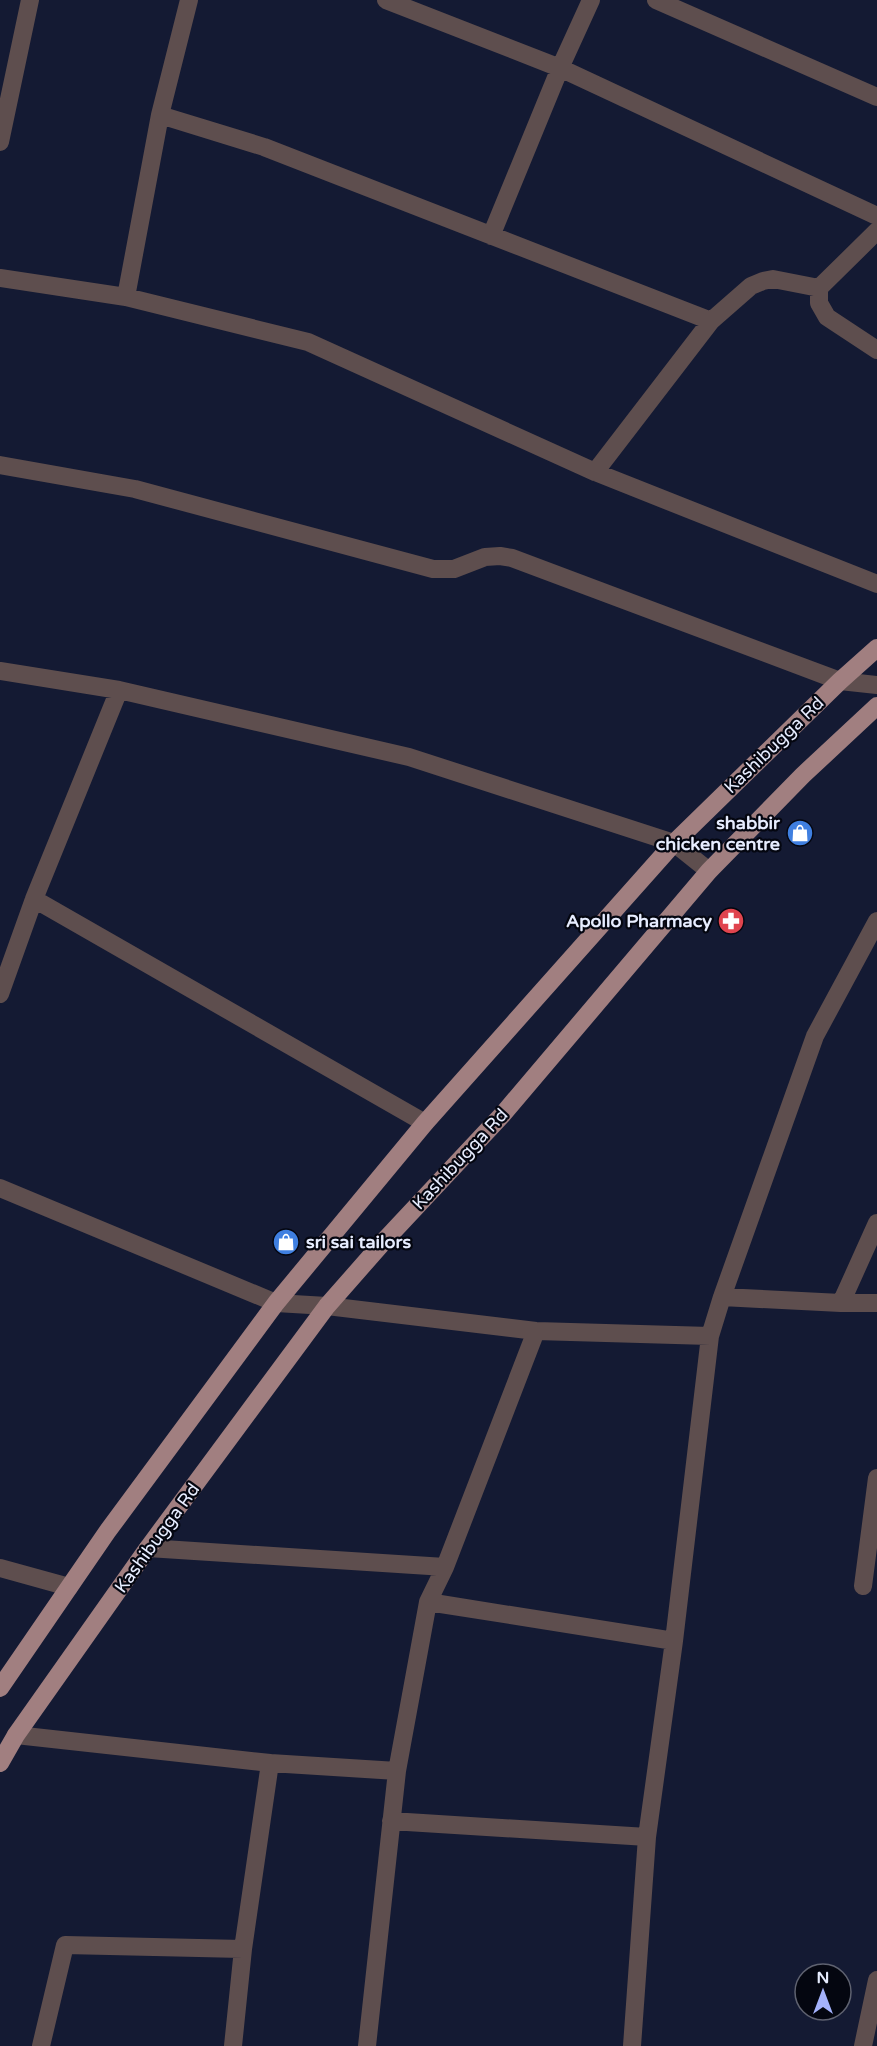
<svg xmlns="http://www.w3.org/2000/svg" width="877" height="2046" viewBox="0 0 877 2046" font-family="'Varela Round',sans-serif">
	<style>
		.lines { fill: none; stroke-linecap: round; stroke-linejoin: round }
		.minor { stroke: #5e4e4e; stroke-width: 18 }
		.major { stroke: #a17f80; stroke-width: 18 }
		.labels { text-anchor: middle; stroke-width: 4.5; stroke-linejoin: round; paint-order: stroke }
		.street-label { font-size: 18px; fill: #e7edff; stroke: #040610 }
		.poi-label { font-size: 18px; font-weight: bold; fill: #e7edff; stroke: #040610; text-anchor: end }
	</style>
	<rect width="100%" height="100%" fill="#141a33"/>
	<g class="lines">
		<path class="minor" d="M 386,0 L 560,68 L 877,216
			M 656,0 L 877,97
			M 160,115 L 264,147 L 711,321
			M 0,142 L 30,0
			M 491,236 L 560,68 L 591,0
			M 0,278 L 126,297 L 308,342 L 595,472 L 877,584
			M 819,288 L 819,303 L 827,317 L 877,350
			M 126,297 L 160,115 L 189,0
			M 0,465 L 135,489 L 433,569 L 454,569 L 485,557 L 500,556 L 512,558 L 840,681 L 877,685
			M 595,472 L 711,321 L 751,286 L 763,281 L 773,279 L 819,288 L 877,231
			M 0,671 L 119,690 L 409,757 L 674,843 L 709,871
			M 34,899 L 425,1123
			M 0,994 L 34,899 L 119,690
			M 0,1188 L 276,1303 L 327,1306 L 536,1331 L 710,1336
			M 722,1297 L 841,1303 L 877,1303
			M 841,1303 L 877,1223
			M 148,1548 L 445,1567
			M 0,1568 L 69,1587
			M 863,1586 L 877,1478
			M 428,1602 L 674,1641
			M 16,1735 L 270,1763 L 397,1771
			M 391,1821 L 647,1837
			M 41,2046 L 65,1945 L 243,1949
			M 233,2046 L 243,1949 L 270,1763
			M 367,2046 L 397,1771 L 428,1602 L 445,1567 L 536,1331
			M 632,2046 L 647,1837 L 674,1641 L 710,1336 L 722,1297 L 815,1036 L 877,921
			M 863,2046 L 877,1980"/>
		<path class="major" d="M 0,1688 L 107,1532 L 276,1303 L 425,1123 L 674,843 L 840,681 L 877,648
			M 0,1763 L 16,1735 L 148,1548 L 327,1306 L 385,1240 L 503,1114 L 709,871 L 803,775 L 877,706"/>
	</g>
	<defs>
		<symbol id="shop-disc" viewBox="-11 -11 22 22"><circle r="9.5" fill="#3f7fe0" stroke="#040610"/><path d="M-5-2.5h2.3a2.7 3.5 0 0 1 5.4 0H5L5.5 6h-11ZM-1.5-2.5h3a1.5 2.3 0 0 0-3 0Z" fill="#fff"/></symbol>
		<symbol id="pharmacy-disc" viewBox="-11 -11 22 22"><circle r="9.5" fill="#e0444e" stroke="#040610"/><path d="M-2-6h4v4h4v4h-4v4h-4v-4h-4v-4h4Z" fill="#fff"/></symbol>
	</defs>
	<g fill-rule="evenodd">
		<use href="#shop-disc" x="785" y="818" width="30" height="30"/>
		<use href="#pharmacy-disc" x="716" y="906" width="30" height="30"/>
		<use href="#shop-disc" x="271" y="1227" width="30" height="30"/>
	</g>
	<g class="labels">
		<g class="street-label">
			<text transform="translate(774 745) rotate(-44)" y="6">Kashibugga Rd</text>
			<text transform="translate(460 1159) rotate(-47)" y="6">Kashibugga Rd</text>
			<text transform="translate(157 1538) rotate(-54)" y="6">Kashibugga Rd</text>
		</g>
		<g class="poi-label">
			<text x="780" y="829">shabbir<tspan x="780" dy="21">chicken centre</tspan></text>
			<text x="712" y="927">Apollo Pharmacy</text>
			<text x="306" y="1248" text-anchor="start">sri sai tailors</text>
		</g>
	</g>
	<g transform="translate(823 1992)"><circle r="28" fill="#040610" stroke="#5f6270" stroke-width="1.5"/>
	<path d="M0-4.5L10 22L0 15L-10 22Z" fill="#a4b2fc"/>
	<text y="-9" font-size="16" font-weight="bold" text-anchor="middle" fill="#e7edff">N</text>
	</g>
</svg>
